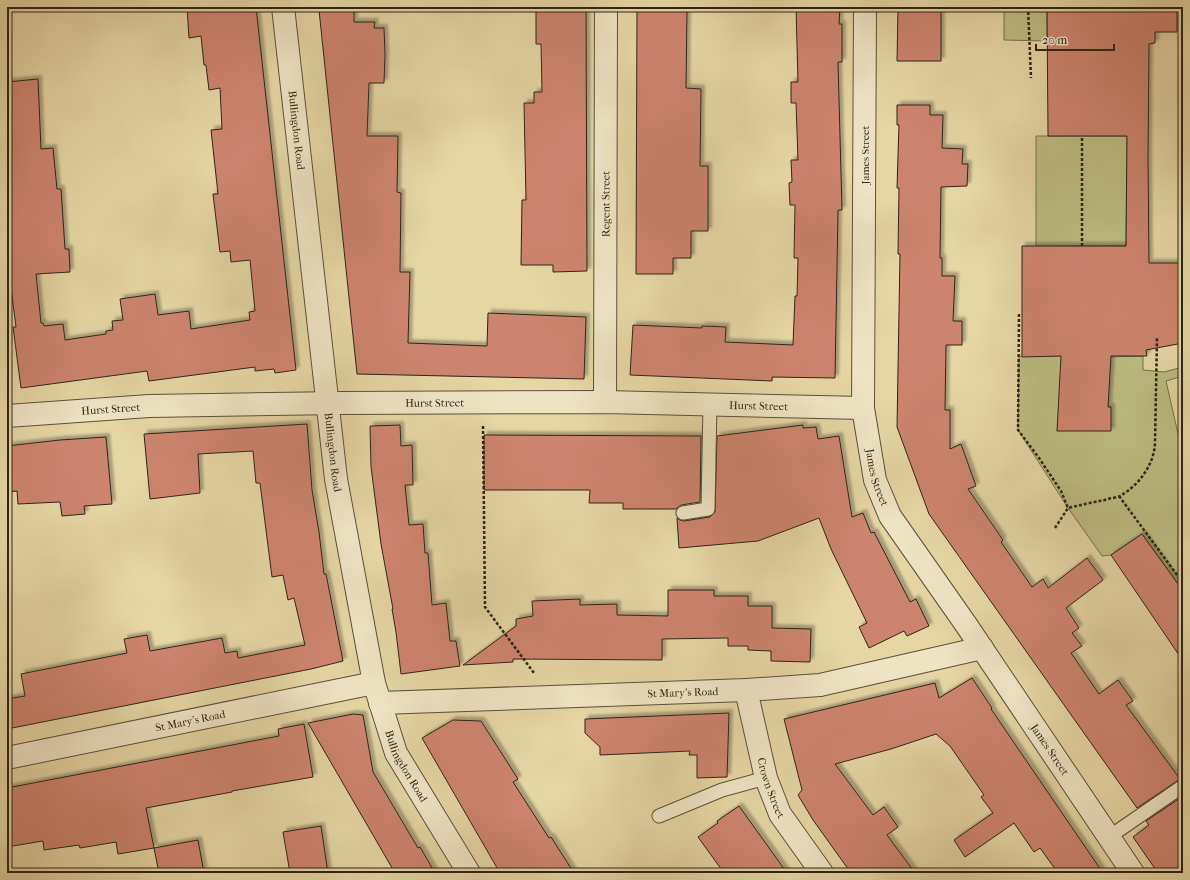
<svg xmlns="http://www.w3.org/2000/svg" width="1190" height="880" viewBox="0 0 1190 880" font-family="'IM FELL French Canon',serif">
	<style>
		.green { fill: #bcbc81; stroke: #74704c }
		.building { fill: #cd846e; stroke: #2d2417; filter: url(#shadow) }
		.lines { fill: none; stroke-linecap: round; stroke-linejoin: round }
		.service-casing { stroke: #5b503a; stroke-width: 15 }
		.minor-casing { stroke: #5b503a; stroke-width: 24 }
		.path { stroke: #2d2417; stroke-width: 2.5; stroke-dasharray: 3 2; stroke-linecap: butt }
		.service { stroke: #eee4c4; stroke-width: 13 }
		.minor { stroke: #eee4c4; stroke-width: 22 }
		.labels { text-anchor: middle; stroke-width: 4; stroke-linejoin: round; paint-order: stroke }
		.street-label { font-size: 11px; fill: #2d2417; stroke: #eee4c4 }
	</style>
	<defs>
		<filter id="shadow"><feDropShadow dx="3.5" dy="-3.5" stdDeviation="1" flood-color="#0004"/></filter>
	</defs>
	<rect width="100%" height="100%" fill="#e5d6a4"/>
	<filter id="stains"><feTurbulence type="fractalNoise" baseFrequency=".005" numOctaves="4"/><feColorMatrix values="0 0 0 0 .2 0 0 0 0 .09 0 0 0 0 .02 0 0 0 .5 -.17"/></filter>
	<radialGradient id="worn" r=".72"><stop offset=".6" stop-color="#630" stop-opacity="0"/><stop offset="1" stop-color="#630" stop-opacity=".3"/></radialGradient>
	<path class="green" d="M 1004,7 L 1047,7 L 1047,41 L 1004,40 Z
		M 1036,136 L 1127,136 L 1126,246 L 1036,246 Z
		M 1019,356 L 1066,356 L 1057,431 L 1111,407 L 1108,407 L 1100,357 L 1143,356 L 1143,370 L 1164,372 L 1183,367 L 1183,376 L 1166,381 L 1179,438 L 1183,444 L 1183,591 L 1142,534 L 1111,555 L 1102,556 L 1068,508 L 1018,430 Z"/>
	<path class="building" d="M 187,7 L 256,7 L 296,370 L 275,373 L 274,369 L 255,371 L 255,367 L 149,381 L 147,371 L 21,388 L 13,327 L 16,327 L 7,257 L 7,82 L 38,79 L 41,149 L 53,148 L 57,189 L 61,189 L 65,249 L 69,249 L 70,272 L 36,274 L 41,323 L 43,323 L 44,326 L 63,324 L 65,340 L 106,334 L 106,331 L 113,330 L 112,321 L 123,320 L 120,299 L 155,294 L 158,315 L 189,311 L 191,329 L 250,320 L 249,312 L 255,311 L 250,260 L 231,262 L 230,251 L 220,252 L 213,194 L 218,194 L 211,130 L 222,129 L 220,88 L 209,90 L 206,65 L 204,65 L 201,36 L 189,38 Z
		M 536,7 L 586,7 L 587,271 L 553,272 L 553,265 L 521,265 L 522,200 L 526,200 L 524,103 L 534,103 L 534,92 L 542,92 L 541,44 L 536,44 Z
		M 637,7 L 667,7 L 667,10 L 687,10 L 686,88 L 701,89 L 700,166 L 708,166 L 708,231 L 691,231 L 691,258 L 673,258 L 673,274 L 636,274 Z
		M 796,7 L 840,7 L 839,24 L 842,24 L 842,62 L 838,62 L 842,210 L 838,210 L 835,378 L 772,377 L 772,381 L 630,375 L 633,325 L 702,328 L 702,326 L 726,327 L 725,342 L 793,345 L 795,296 L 797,296 L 798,258 L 794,258 L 795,205 L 790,205 L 789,183 L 792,182 L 791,160 L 798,160 L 796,103 L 791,103 L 791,82 L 798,82 Z
		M 898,7 L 928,7 L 928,11 L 941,11 L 941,61 L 897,61 Z
		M 1047,7 L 1177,7 L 1177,32 L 1155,32 L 1155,43 L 1149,44 L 1148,159 L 1149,263 L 1183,263 L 1183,343 L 1146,350 L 1147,356 L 1111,356 L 1108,407 L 1111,407 L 1111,431 L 1057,431 L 1061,356 L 1022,357 L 1022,246 L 1126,246 L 1127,136 L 1048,136 Z
		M 319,10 L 354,11 L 354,22 L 375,22 L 374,28 L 384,28 L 385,54 L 384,83 L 369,83 L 367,136 L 398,136 L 397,192 L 401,193 L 400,272 L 410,272 L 408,343 L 487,346 L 488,313 L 586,317 L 584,379 L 357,374 Z
		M 897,105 L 930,105 L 930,115 L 943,115 L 942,148 L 963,149 L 962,164 L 968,164 L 967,186 L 941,187 L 940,258 L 942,258 L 942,276 L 955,276 L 953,321 L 962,321 L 962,345 L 946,345 L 945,410 L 950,410 L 950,449 L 961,444 L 976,486 L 968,489 L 1003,540 L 1001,542 L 1032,587 L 1043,579 L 1048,588 L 1087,558 L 1103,580 L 1066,608 L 1079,628 L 1072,633 L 1082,646 L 1071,653 L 1099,694 L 1118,680 L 1133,701 L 1126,705 L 1180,779 L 1137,808 L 929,514 L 897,427 L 900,254 L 898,254 L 899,188 L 897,188 L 899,125 L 897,125 Z
		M 307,424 L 312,490 L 319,532 L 324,574 L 326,574 L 343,661 L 311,669 L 7,729 L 7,699 L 25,696 L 21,674 L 127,653 L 124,639 L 147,635 L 150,651 L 222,638 L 225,653 L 237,651 L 238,658 L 305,645 L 294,598 L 288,600 L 283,575 L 272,577 L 260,483 L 256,483 L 253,451 L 198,454 L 200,493 L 150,499 L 144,434 Z
		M 400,425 L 401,446 L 412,445 L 413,485 L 405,485 L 409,525 L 423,524 L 425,553 L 428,553 L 432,605 L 446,603 L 450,641 L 456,641 L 460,666 L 401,674 L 396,632 L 392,609 L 393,609 L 381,544 L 371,467 L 370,426 Z
		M 803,425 L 803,428 L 816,427 L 818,439 L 839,436 L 852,517 L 863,513 L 871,533 L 874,532 L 910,602 L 916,599 L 929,626 L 907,636 L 904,631 L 869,648 L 859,627 L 867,623 L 831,549 L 819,518 L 758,541 L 679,548 L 677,518 L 680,520 L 684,521 L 710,517 L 715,512 L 717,436 Z
		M 484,435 L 701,436 L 700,502 L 681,505 L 676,509 L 623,509 L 623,503 L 589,503 L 590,490 L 484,490 Z
		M 106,437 L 112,504 L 84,506 L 85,514 L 62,516 L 60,502 L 18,504 L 17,491 L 7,492 L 7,446 L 60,440 Z
		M 1142,534 L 1183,591 L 1183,661 L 1111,555 Z
		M 668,590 L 714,590 L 714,596 L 748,596 L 748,606 L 772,606 L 772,628 L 811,629 L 810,662 L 771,661 L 771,651 L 748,650 L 748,646 L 728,646 L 728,638 L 662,639 L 662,660 L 513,659 L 513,662 L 463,665 L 516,626 L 516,619 L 533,616 L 532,601 L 580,599 L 580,605 L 617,604 L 617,615 L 668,616 Z
		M 972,678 L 992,708 L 991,709 L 1103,873 L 1058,873 L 1040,848 L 1034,852 L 1014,823 L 965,857 L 954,840 L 993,813 L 981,797 L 984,795 L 950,746 L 936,734 L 891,749 L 835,764 L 873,815 L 884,807 L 898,827 L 887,835 L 915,873 L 851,873 L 813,820 L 798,795 L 802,790 L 784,719 L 935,683 L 939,698 Z
		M 729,713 L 727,777 L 697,778 L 697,755 L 689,755 L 690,751 L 600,755 L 600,747 L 585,733 L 585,719 Z
		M 353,714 L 363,715 L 373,772 L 418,848 L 420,847 L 435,873 L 395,873 L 308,723 Z
		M 453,720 L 481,721 L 518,779 L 513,782 L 549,838 L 551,837 L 574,873 L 500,873 L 422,738 Z
		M 304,724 L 313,777 L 232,791 L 232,792 L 146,808 L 154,848 L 118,854 L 116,842 L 80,848 L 79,845 L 44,850 L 43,841 L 7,847 L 7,788 L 279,736 L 278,729 Z
		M 1183,796 L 1183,873 L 1158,873 L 1133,837 L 1149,825 L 1146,821 Z
		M 739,806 L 787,873 L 724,873 L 698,837 L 718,823 L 717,821 Z
		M 321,826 L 328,873 L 290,873 L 283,832 Z
		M 198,840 L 204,873 L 159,873 L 154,848 Z"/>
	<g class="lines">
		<defs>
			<path id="service" d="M 683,513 L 708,509 L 710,404
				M 659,816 L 722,790 L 766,778
				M 1109,837 L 1183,786"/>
			<g id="minor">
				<path id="s1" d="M 283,7 L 336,479 L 374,683 L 396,753 L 469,873"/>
				<path id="s2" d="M 865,7 L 863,408 L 875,480 L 890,516 L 967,626 L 1133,873"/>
				<path id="s3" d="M 605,402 L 606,7"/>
				<path id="s4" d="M 7,416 L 149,406 L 341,403 L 605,402 L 863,408"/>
				<path id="s5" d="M 746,690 L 766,778 L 780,814 L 822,873"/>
				<path id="s6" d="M 380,703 L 746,690 L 820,685 L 982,648"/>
				<path id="s7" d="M 7,758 L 374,683"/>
			</g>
		</defs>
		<use href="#service" class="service-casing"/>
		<use href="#minor" class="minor-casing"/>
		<path class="path" d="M 1028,7 L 1031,78
			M 1082,246 L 1082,136
			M 1019,314 L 1018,430 L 1039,458 L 1061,491 L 1068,508
			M 483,426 L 485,607 L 534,673
			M 1119,496 L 1183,583
			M 1055,528 L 1068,508 C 1081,505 1093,502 1105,500 C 1110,498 1116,498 1120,496 C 1139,485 1154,465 1155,443 L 1157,338"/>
		<use href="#service" class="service"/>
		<use href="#minor" class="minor"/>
	</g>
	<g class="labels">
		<g class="street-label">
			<text dy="4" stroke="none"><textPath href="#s1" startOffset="124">Bullingdon Road</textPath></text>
			<text transform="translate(865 155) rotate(-90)" y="4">James Street</text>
			<text dy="4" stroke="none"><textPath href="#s3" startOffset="198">Regent Street</textPath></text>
			<text dy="4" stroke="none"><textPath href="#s4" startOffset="428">Hurst Street</textPath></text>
			<text dy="4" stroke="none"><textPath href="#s4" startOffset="752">Hurst Street</textPath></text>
			<text dy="4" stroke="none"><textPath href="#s4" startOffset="104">Hurst Street</textPath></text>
			<text dy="4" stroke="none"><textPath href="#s1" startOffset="448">Bullingdon Road</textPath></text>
			<text dy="4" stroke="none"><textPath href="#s2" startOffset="472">James Street</textPath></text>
			<text dy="4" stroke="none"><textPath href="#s6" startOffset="303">St Mary's Road</textPath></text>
			<text dy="4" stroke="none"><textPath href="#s7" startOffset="187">St Mary's Road</textPath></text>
			<text dy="4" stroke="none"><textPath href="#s2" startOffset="796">James Street</textPath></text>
			<text dy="4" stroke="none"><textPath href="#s1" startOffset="772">Bullingdon Road</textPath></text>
			<text dy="4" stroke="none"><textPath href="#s5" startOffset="101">Crown Street</textPath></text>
		</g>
	</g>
	<rect width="1190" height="880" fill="none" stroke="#e5d6a4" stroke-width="24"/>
	<rect x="8" y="8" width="1174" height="864" fill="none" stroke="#2d2417" stroke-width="2"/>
	<rect x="12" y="12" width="1166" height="856" fill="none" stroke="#2d2417"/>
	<path d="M1036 44v6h78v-6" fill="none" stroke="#2d2417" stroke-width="2"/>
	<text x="1042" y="44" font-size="12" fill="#2d2417" stroke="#eee4c4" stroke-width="3" paint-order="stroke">20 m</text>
	<rect width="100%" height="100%" filter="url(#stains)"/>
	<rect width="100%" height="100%" fill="url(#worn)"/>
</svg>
